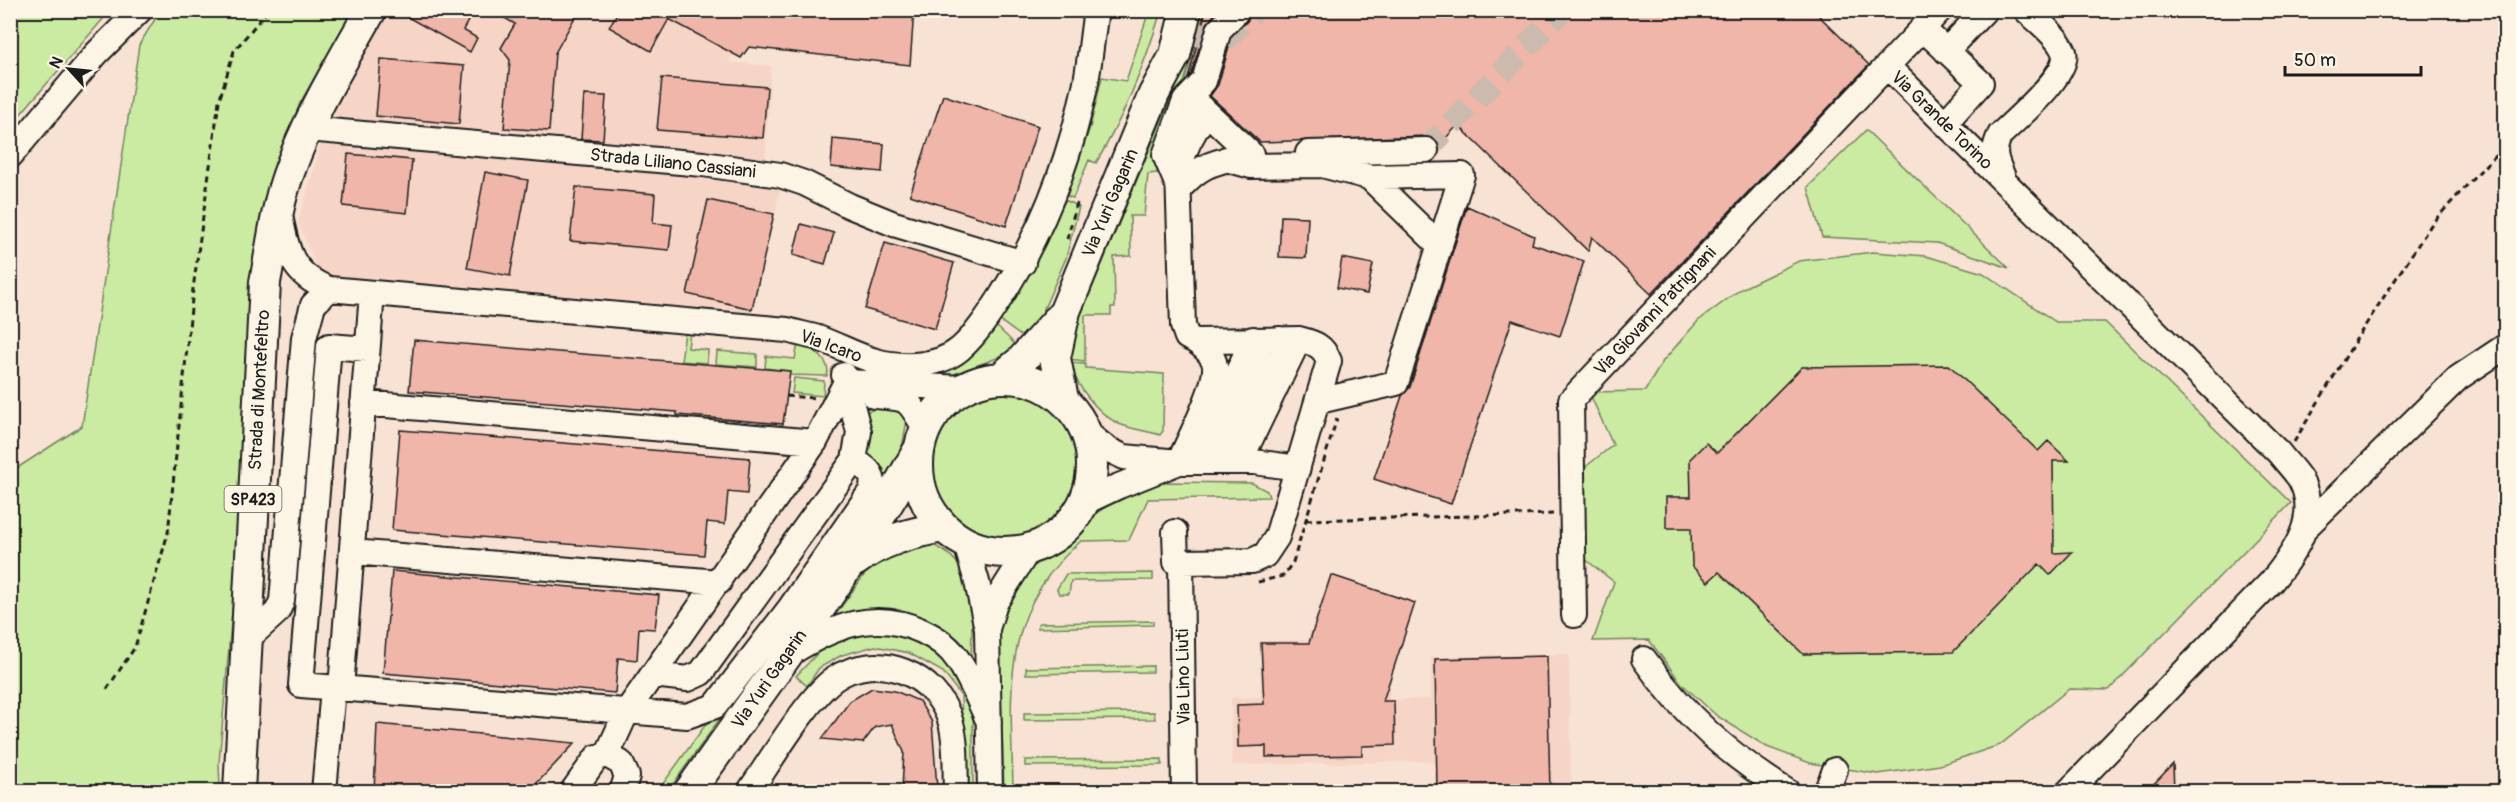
<svg xmlns="http://www.w3.org/2000/svg" width="2516" height="802" viewBox="0 0 2516 802" font-family="Pangolin,sans-serif">
	<style>
		.built { fill: #f6d5c6 }
		.green { fill: #cbeaa2; stroke: #74835f; stroke-width: 1.5 }
		.building { fill: #f0b6a9; stroke: #1c1c1c; stroke-width: 1.5 }
		.lines { fill: none; stroke-linecap: round; stroke-linejoin: round }
		.minor-tunnel { stroke: #ccbaae; stroke-width: 24; stroke-dasharray: 24 12; stroke-linecap: butt }
		.minor-casing { stroke: #1c1c1c; stroke-width: 28 }
		.major-casing { stroke: #1c1c1c; stroke-width: 34 }
		.path { stroke: #1c1c1c; stroke-width: 3; stroke-dasharray: 6 4.5; stroke-linecap: butt }
		.minor { stroke: #fcf5e5; stroke-width: 24 }
		.major { stroke: #fcf5e5; stroke-width: 30 }
		.labels { text-anchor: middle; stroke-width: 4.5; stroke-linejoin: round; paint-order: stroke }
		.shield { fill: #fcf5e5; stroke: #5f5d58; stroke-width: 1.5 }
		.shield-label { font-size: 16px; font-weight: bold; fill: #1c1c1c }
		.street-label { font-size: 18px; fill: #1c1c1c; stroke: #fcf5e5 }
	</style>
	<rect width="100%" height="100%" fill="#f8e2d3"/>
	<filter id="ink" filterUnits="userSpaceOnUse"><feTurbulence type="fractalNoise" baseFrequency=".0167" numOctaves="2"/><feDisplacementMap in="SourceGraphic" scale="12" xChannelSelector="R" yChannelSelector="G"/><feConvolveMatrix kernelMatrix="1 2 1 2 8 2 1 2 1" color-interpolation-filters="sRGB"/></filter>
	<g filter="url(#ink)">
		<path class="built" d="M 388,11 L 758,11 L 729,62 L 771,66 L 764,178 L 782,182 L 752,314 L 321,276 L 298,222 L 331,111 Z
			M 1330,574 L 1416,602 L 1389,684 L 1389,700 L 1431,699 L 1431,657 L 1569,654 L 1571,791 L 1435,791 L 1434,761 L 1232,765 L 1231,698 L 1261,697 L 1260,641 L 1308,640 Z"/>
		<path class="green" d="M 11,10 L 110,11 L 11,125 L 10,11 Z
			M 160,11 L 353,11 L 300,103 L 279,158 L 243,483 L 219,763 L 220,791 L 11,792 L 11,472 L 82,426 L 139,45 Z
			M 1149,11 L 1161,11 C 1145,64 1125,115 1096,163 L 1089,160 L 1073,198 L 1067,196 L 1090,127 L 1102,77 L 1126,81 Z
			M 1194,11 L 1205,11 L 1181,93 L 1157,158 L 1157,173 L 1148,174 L 1144,216 L 1130,216 L 1131,256 L 1114,257 L 1115,307 L 1111,307 L 1111,315 L 1085,315 L 1085,361 L 1068,359 L 1077,324 L 1171,98 Z
			M 1866,130 L 2009,268 L 1937,243 L 1822,237 L 1808,187 Z
			M 1065,200 L 1079,207 L 1066,258 L 1039,320 L 1025,339 L 999,320 L 1038,258 Z
			M 1873,252 L 1926,256 L 1983,273 L 2056,322 L 2105,322 L 2291,503 L 2109,690 L 2069,689 L 2000,745 L 1940,765 L 1878,774 L 1810,763 L 1767,747 L 1717,716 L 1682,684 L 1649,640 L 1593,641 L 1614,582 L 1585,559 L 1584,468 L 1613,445 L 1589,392 L 1645,391 L 1663,361 L 1698,321 L 1741,289 L 1799,261 Z
			M 992,322 L 1017,346 L 997,358 L 946,377 L 865,372 L 859,366 L 923,371 Z
			M 685,332 L 690,332 L 688,348 L 708,350 L 707,363 L 681,361 Z
			M 798,344 C 812,347 832,361 827,376 L 789,375 L 789,371 L 765,368 L 766,356 L 795,359 Z
			M 717,351 L 757,354 L 757,367 L 716,364 Z
			M 1070,363 L 1085,364 L 1086,368 L 1164,374 L 1163,431 L 1160,435 C 1147,431 1131,429 1119,424 C 1097,413 1076,386 1070,363 Z
			M 794,378 L 824,381 L 823,396 L 792,393 Z
			M929 465a76 76 0 1 1 152 0a76 76 0 1 1-152 0Z
			M 888,404 L 900,407 L 907,420 L 899,465 L 889,482 L 668,791 L 657,792 L 883,479 L 884,469 L 859,451 L 861,414 Z
			M 1162,482 L 1252,483 L 1267,491 L 1269,497 L 1148,499 L 1129,540 L 1081,541 C 999,611 1011,692 1013,789 L 1017,791 L 1004,791 L 999,634 L 1001,612 L 1029,567 L 1055,554 L 1072,541 L 1097,513 L 1117,499 L 1141,487 Z
			M 923,542 C 983,557 971,619 971,667 L 952,642 L 829,624 L 874,561 Z
			M 1153,573 L 1153,580 L 1071,581 L 1069,594 L 1059,594 L 1057,589 L 1066,574 Z
			M 1153,621 L 1153,625 L 1037,628 L 1039,623 Z
			M 875,628 L 919,637 L 936,647 L 962,678 L 973,708 L 973,791 L 965,791 L 961,696 L 943,672 L 909,653 L 875,646 L 842,655 L 819,668 L 807,686 L 796,676 L 829,641 Z
			M 1153,666 L 1153,672 L 1026,674 L 1026,668 Z
			M 1154,712 L 1155,719 L 1024,720 L 1024,713 Z
			M 1162,759 L 1162,765 L 1025,766 L 1025,760 Z"/>
		<path class="building" d="M 395,10 L 474,10 L 463,30 L 477,38 L 470,52 Z
			M 491,10 L 579,10 L 555,53 L 549,131 L 504,128 L 510,60 L 501,48 L 515,24 Z
			M 619,10 L 914,10 L 910,65 L 749,47 L 741,58 L 669,19 L 651,51 L 609,27 Z
			M 1206,10 L 1218,10 L 1206,25 L 1191,74 L 1188,78 Z
			M 1252,10 L 1813,10 L 1869,65 L 1651,294 L 1592,237 L 1588,251 L 1458,125 L 1443,141 L 1426,136 L 1260,142 L 1210,96 L 1218,85 L 1232,37 L 1248,20 Z
			M 381,59 L 464,66 L 459,124 L 376,116 Z
			M 662,78 L 767,87 L 763,138 L 657,130 Z
			M 584,95 L 606,96 L 603,140 L 581,139 Z
			M 943,95 L 1038,126 L 1006,226 L 910,195 Z
			M 833,139 L 884,144 L 882,172 L 831,167 Z
			M 348,154 L 412,160 L 407,213 L 343,206 Z
			M 485,172 L 528,180 L 510,276 L 467,268 Z
			M 576,187 L 655,194 L 653,223 L 672,225 L 669,250 L 570,241 Z
			M 708,200 L 774,214 L 752,309 L 687,294 Z
			M 1467,206 L 1534,236 L 1532,244 L 1584,261 L 1560,336 L 1512,320 L 1451,504 L 1374,479 L 1402,396 L 1410,387 Z
			M 1281,216 L 1308,217 L 1306,258 L 1279,257 Z
			M 801,224 L 834,233 L 825,264 L 793,255 Z
			M 885,243 L 954,263 L 935,329 L 865,309 Z
			M 1342,258 L 1373,264 L 1367,294 L 1337,288 Z
			M 414,340 L 790,371 L 783,424 L 677,415 L 677,412 L 409,391 Z
			M 1949,365 L 2038,451 L 2048,441 L 2069,461 L 2053,461 L 2054,553 L 2072,552 L 2050,575 L 2039,564 L 1953,652 L 1803,654 L 1719,572 L 1708,582 L 1692,566 L 1691,528 L 1666,528 L 1666,497 L 1691,497 L 1690,459 L 1706,443 L 1717,453 L 1802,367 Z
			M 400,430 L 750,458 L 747,494 L 728,492 L 725,524 L 707,522 L 704,555 L 392,530 Z
			M 392,571 L 659,595 L 655,629 L 639,628 L 637,660 L 618,658 L 615,693 L 383,673 Z
			M 1331,575 L 1415,603 L 1383,701 L 1394,701 L 1395,745 L 1362,746 L 1362,755 L 1266,757 L 1266,746 L 1238,747 L 1237,705 L 1264,704 L 1261,643 L 1309,643 Z
			M 1547,656 L 1550,792 L 1437,792 L 1435,659 Z
			M 872,688 L 895,691 L 919,701 L 932,722 L 937,788 L 902,789 L 904,752 L 892,724 L 875,727 L 863,743 L 822,739 L 850,701 Z
			M 377,724 L 575,743 L 537,783 L 537,792 L 374,792 Z
			M 2173,764 L 2174,792 L 2146,792 Z"/>
		<g class="lines">
			<path class="minor-tunnel" d="M 1224,41 L 1254,10
				M 1206,49 L 1216,10
				M 1426,150 L 1562,10"/>
			<defs>
				<path id="minor" d="M 1922,28 L 1981,83 L 1945,123
					M 1946,51 L 1985,10
					M 1887,66 L 2279,453 C 2286,462 2294,470 2300,479 C 2321,517 2294,554 2271,582 L 2068,792
					M 1199,105 L 1251,154
					M 307,129 L 703,164 L 780,175 L 804,183 L 850,206 L 894,224 L 1023,263
					M 1308,153 L 1426,150
					M 10,156 L 96,54 L 140,10
					M 1226,159 L 1251,166 L 1322,165 L 1369,177 L 1462,175 L 1396,383 L 1319,401
					M 1369,177 L 1440,246
					M 2003,177 C 1996,161 1991,152 2000,135 C 2015,120 2071,73 2064,52 C 2058,36 2038,22 2026,10
					M 1176,181 L 1165,155 L 1185,101 L 1204,81 L 1219,30 L 1238,10
					M 1180,188 C 1200,165 1212,163 1240,156
					M 280,215 C 287,252 292,275 329,289 L 787,330 C 797,333 808,335 818,338 C 853,351 873,367 914,365 C 930,364 948,359 960,349 C 976,335 989,315 1000,298 C 1041,234 1069,162 1085,87 C 1090,62 1092,36 1096,10
					M 367,349 L 329,346 L 301,685 L 687,716 L 715,706 L 790,608 L 871,491 C 876,474 868,469 854,460
					M 846,382 L 962,388
					M 874,396 C 912,399 906,398 925,428
					M 363,403 L 815,442
					M 1087,433 L 1107,449 L 1124,457 L 1179,462 L 1254,462 L 1298,468
					M 1201,452 L 1253,339
					M 1240,461 L 1299,339
					M 1220,462 L 1279,339
					M 1083,503 L 1119,486 L 1179,462 C 1189,440 1217,387 1215,366 C 1214,354 1198,341 1187,337 L 1183,326 L 1178,173 C 1183,150 1193,131 1207,113
					M 2304,529 L 2458,378 L 2506,346
					M 1175,532 L 1176,562
					M 966,544 L 977,582 L 987,629 L 990,792
					M 352,552 L 719,582
					M 1574,615 L 1571,400 L 1940,10
					M 987,629 L 995,603 L 1029,549
					M 245,641 L 277,612 L 282,601 L 304,338 L 313,305 L 329,289
					M 792,652 C 834,626 875,609 922,631 C 937,638 949,646 958,660 C 971,679 979,701 989,722
					M 1644,659 C 1685,717 1728,754 1788,792
					M 653,675 L 688,679 L 701,673 L 854,460 L 859,432 L 844,375
					M 341,688 L 372,293
					M 607,755 L 627,711 L 815,442 L 846,382
					M 324,792 L 333,688
					M 572,792 L 597,757 L 607,755 L 621,763 L 627,776 L 622,792
					M 749,792 C 770,762 807,699 834,679 C 878,649 937,674 951,723 C 957,745 955,769 956,792
					M 1184,792 L 1181,562 L 1252,561 L 1265,555 L 1277,537 L 1329,361 C 1323,345 1314,343 1299,339 L 1198,341
					M 1826,792 L 1835,770"/>
				<path id="major" d="M 1002,377 L 1021,361 L 1063,314
					M918 465a87 87 0 1 1 174 0a87 87 0 1 1-174 0Z
					M 1063,399 L 1055,358 L 1065,311 L 1154,94 L 1175,55 L 1186,10
					M 855,561 C 882,540 909,534 942,527
					M 239,792 L 265,282 C 272,246 276,209 288,175 C 308,117 341,64 371,10
					M 689,792 C 768,680 852,571 918,451"/>
			</defs>
			<use href="#minor" class="minor-casing"/>
			<use href="#major" class="major-casing"/>
			<path class="path" d="M 1067,239 L 1077,203
				M 786,396 L 815,398
				M 2294,442 L 2357,338 L 2433,222 L 2506,143
				M 1306,520 L 1553,514
				M 1258,582 L 1283,576 L 1293,562 L 1337,418
				M 107,689 L 135,647 L 168,533 L 193,289 L 219,101 L 234,51 L 268,10"/>
			<use href="#minor" class="minor"/>
			<use href="#major" class="major"/>
		</g>
	</g>
	<g class="labels">
		<rect class="shield" x="224.5" y="486" width="57" height="26" rx="4.5"/>
		<g class="shield-label">
			<text x="253" y="505">SP423</text>
		</g>
		<g class="street-label">
			<text transform="translate(1942 120) rotate(44)" y="6">Via Grande Torino</text>
			<text transform="translate(673 163) rotate(6)" y="6">Strada Liliano Cassiani</text>
			<text transform="translate(1110 203) rotate(-67)" y="6">Via Yuri Gagarin</text>
			<text transform="translate(1655 311) rotate(-47)" y="6">Via Giovanni Patrignani</text>
			<text transform="translate(831 346) rotate(20)" y="6">Via Icaro</text>
			<text transform="translate(259 390) rotate(-87)" y="6">Strada di Montefeltro</text>
			<text transform="translate(1183 677) rotate(-91)" y="6">Via Lino Liuti</text>
			<text transform="translate(769 679) rotate(-55)" y="6">Via Yuri Gagarin</text>
		</g>
	</g>
	<rect width="2516" height="802" fill="none" stroke="#fcf5e5" stroke-width="36"/>
	<rect x="18" y="18" width="2480" height="766" fill="none" stroke="#1c1c1c" stroke-width="2" filter="url(#ink)"/>
	<g transform="translate(69 69) rotate(297)" stroke="#fcf5e5" stroke-width="4.5" paint-order="stroke">
	<path d="M0-4.5L10 22L0 15L-10 22Z" fill="#1c1c1c"/>
	<text y="-9" font-size="16" font-weight="bold" text-anchor="middle" fill="#1c1c1c">N</text>
	</g>
	<path d="M2285 66v9h136v-9" fill="none" stroke="#1c1c1c" stroke-width="3"/>
	<text x="2294" y="66" font-size="18" fill="#1c1c1c" stroke="#fcf5e5" stroke-width="4.5" paint-order="stroke">50 m</text>
</svg>
